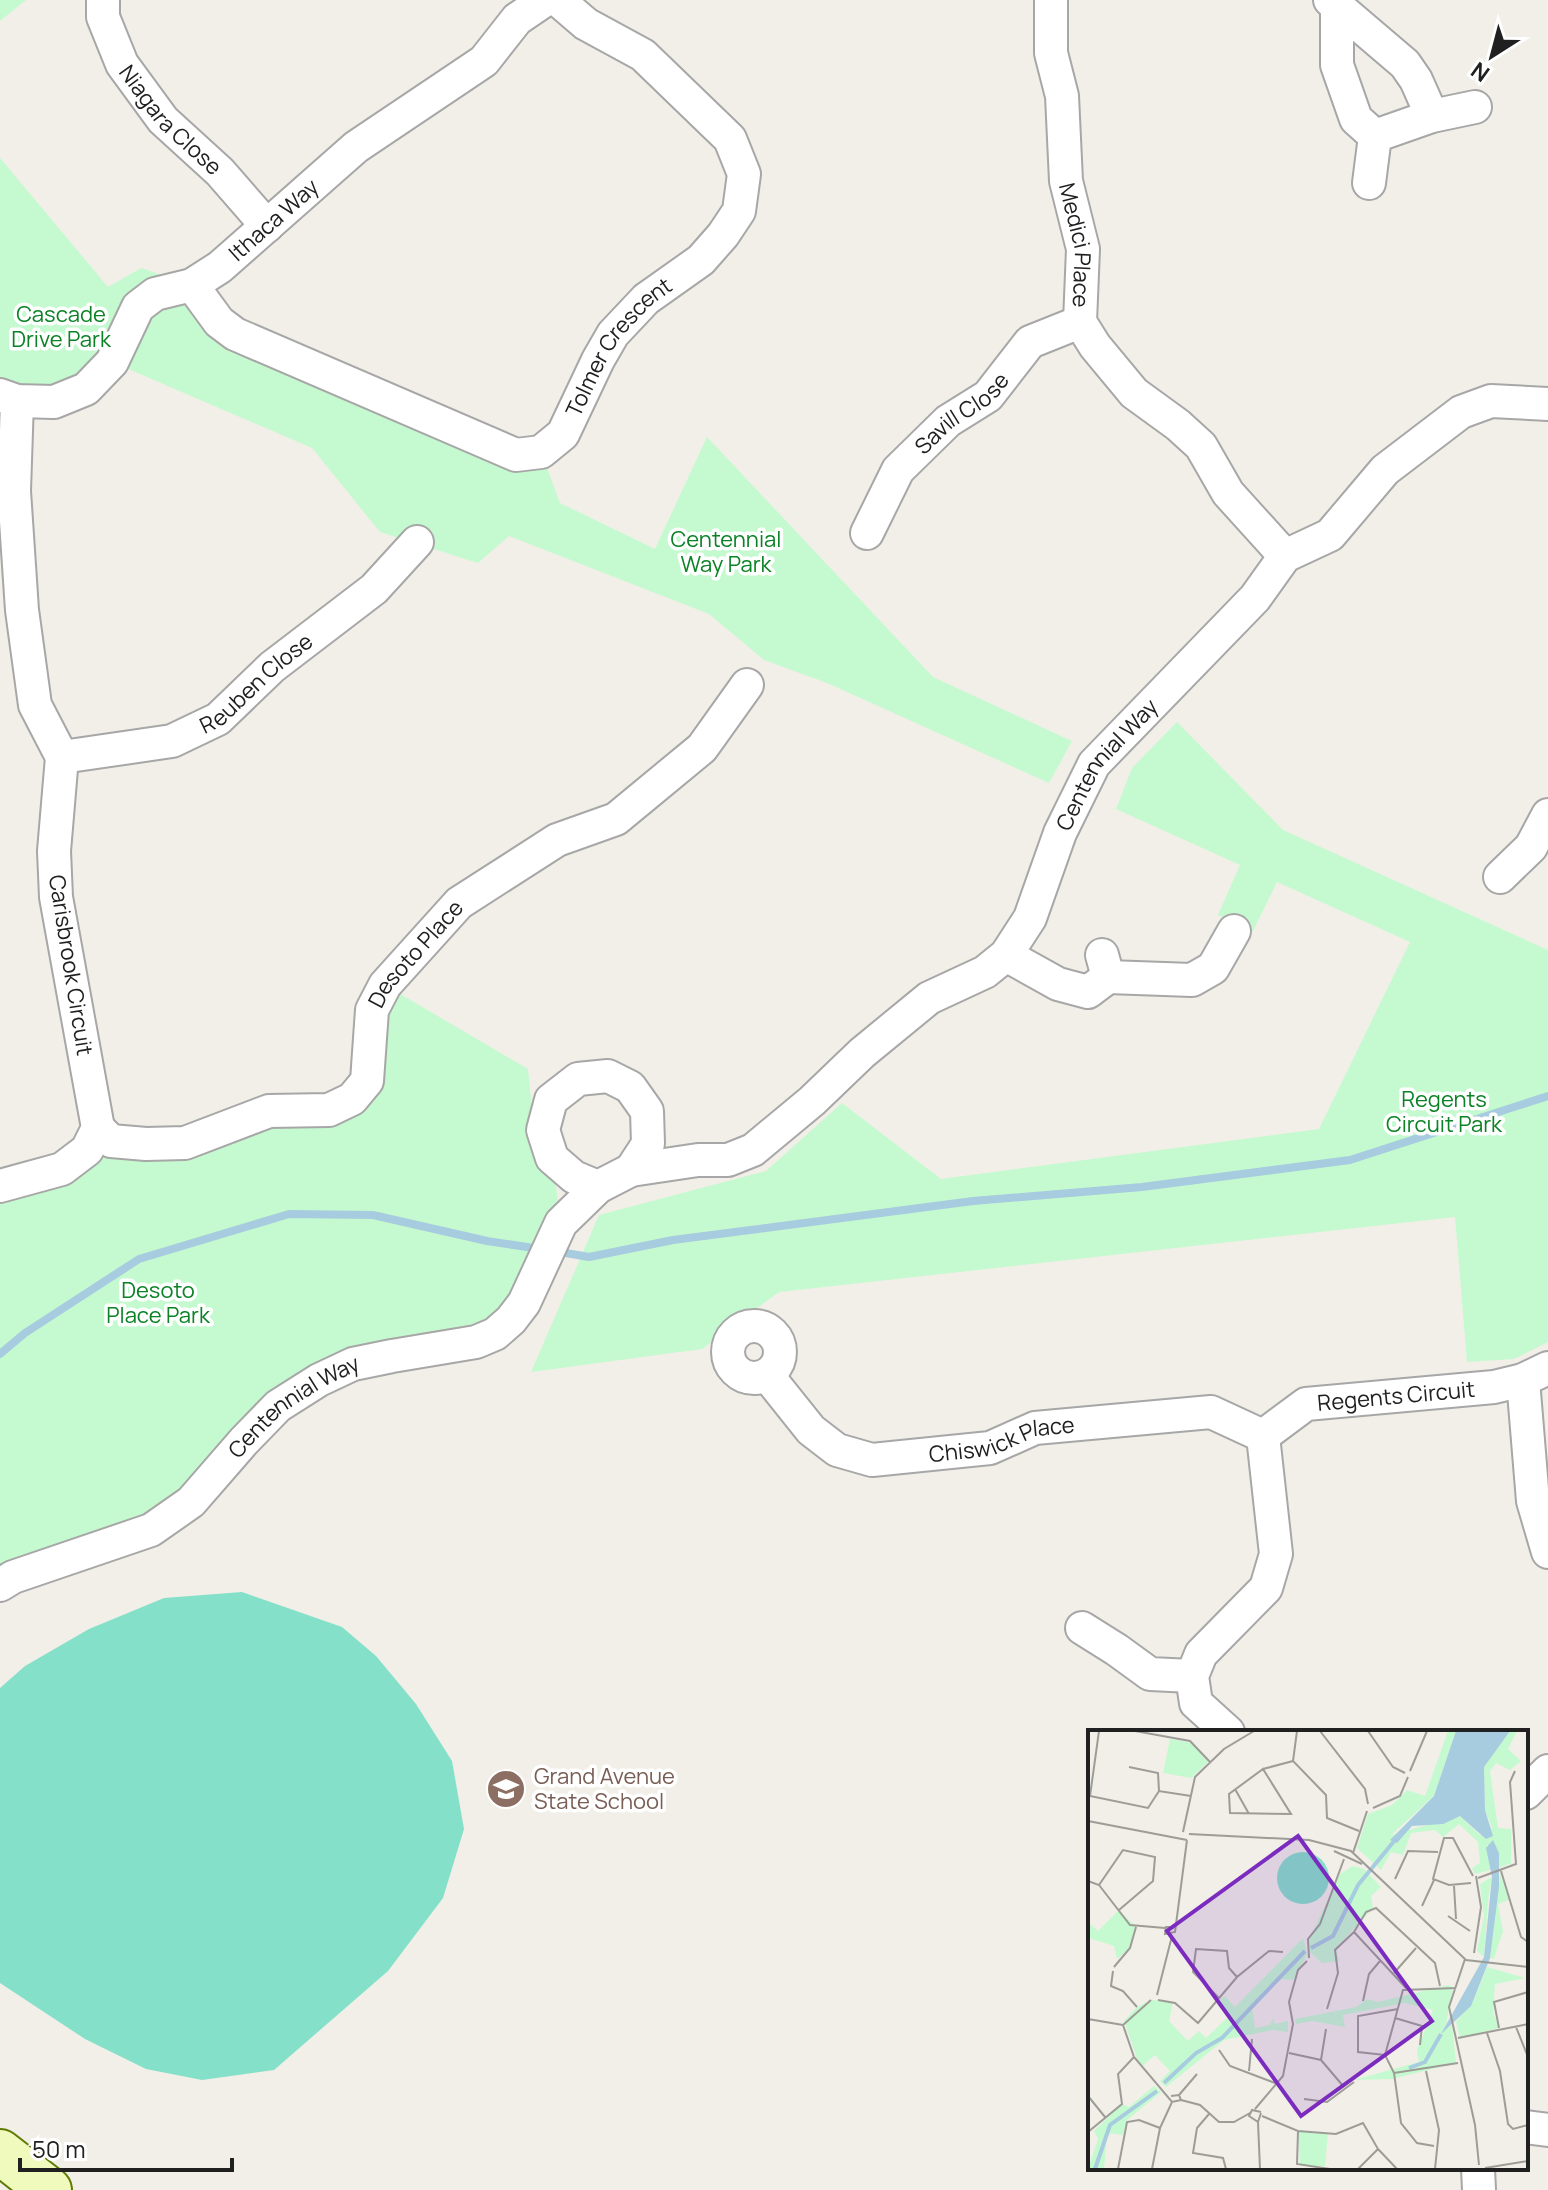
<svg xmlns="http://www.w3.org/2000/svg" width="1548" height="2190" viewBox="0 0 1548 2190" font-family="Manrope,sans-serif">
	<style>
		.park { fill: #c5fad0 }
		.pitch { fill: #85e0c9 }
		.lines { fill: none; stroke-linecap: round; stroke-linejoin: round }
		.stream { stroke: #a7cbdf; stroke-width: 8 }
		.street-casing { stroke: #a7a7a7; stroke-width: 36 }
		.secondary-casing { stroke: #5e7b04; stroke-width: 48 }
		.street { stroke: #fff; stroke-width: 32 }
		.secondary { stroke: #effabc; stroke-width: 44 }
		.labels { text-anchor: middle; stroke-width: 7; stroke-linejoin: round; paint-order: stroke }
		.street-label { font-size: 22px; fill: #202020; stroke: #fff }
		.park-label { font-size: 22px; fill: #0b8225; stroke: #fff }
		.education-label { font-size: 22px; fill: #785e54; stroke: #fff; text-anchor: start }
		.inset-river { fill: none; stroke: #a7cbdf; stroke-width: 4 }
		.inset-road { fill: none; stroke: #9d9c97; stroke-width: 2 }
		.view { fill: #7b2cbf; fill-opacity: 0.15; stroke: #7b2cbf; stroke-width: 4 }
		.inset-edge { fill: none; stroke: #202020; stroke-width: 4 }
	</style>
	<rect width="100%" height="100%" fill="#f1efe7"/>
	<path class="park" d="M 0,0 L 26,0 L 0,21 Z
		M 0,158 L 108,287 L 141,268 L 192,285 L 219,322 L 541,452 L 560,503 L 655,549 L 707,437 L 933,677 L 1072,741 L 1049,783 L 827,683 L 764,660 L 709,614 L 509,536 L 478,563 L 380,532 L 312,448 L 112,362 L 86,389 L 0,395 Z
		M 1177,722 L 1283,830 L 1548,950 L 1548,1342 L 1514,1359 L 1467,1362 L 1455,1217 L 779,1292 L 702,1349 L 531,1372 L 599,1215 L 766,1171 L 842,1103 L 941,1179 L 1319,1129 L 1410,942 L 1277,882 L 1253,931 L 1218,915 L 1240,865 L 1116,809 L 1132,768 Z
		M 385,985 L 528,1069 L 534,1128 L 552,1158 L 561,1223 L 511,1320 L 319,1380 L 191,1502 L 0,1585 L 0,1186 L 111,1141 L 352,1100 Z"/>
	<path class="pitch" d="M 242,1592 L 342,1627 L 376,1656 L 416,1704 L 452,1761 L 464,1829 L 443,1898 L 388,1971 L 274,2070 L 202,2080 L 146,2069 L 85,2039 L 0,1983 L 0,1688 L 25,1666 L 89,1629 L 164,1598 Z"/>
	<g class="lines">
		<path class="stream" d="M 554,1251 L 589,1257 L 673,1240 L 973,1201 L 1142,1187 L 1350,1160 L 1548,1096
			M 0,1354 L 25,1333 L 139,1259 L 289,1214 L 373,1215 L 487,1241 L 540,1249"/>
		<defs>
			<g id="street">
				<path id="s1" d="M 103,0 L 103,17 L 122,64 L 163,120 L 220,172 L 267,226"/>
				<path id="s2" d="M 1051,0 L 1051,53 L 1062,96 L 1066,181 L 1083,249 L 1080,322 L 1095,346 L 1134,393 L 1178,425 L 1201,446 L 1228,493 L 1285,556"/>
				<path d="M 1330,0 L 1405,64 L 1416,80 L 1432,116"/>
				<path d="M 1337,6 L 1337,65 L 1356,119 L 1375,136"/>
				<path d="M 1369,183 L 1375,136 L 1432,116 L 1475,107"/>
				<path id="s3" d="M 192,285 L 219,322 L 235,334 L 516,455 L 541,452 L 563,434 L 598,360 L 613,334 L 646,299 L 701,260 L 723,235 L 739,211 L 744,174 L 730,139 L 643,55 L 586,24 L 558,0"/>
				<path id="s4" d="M 0,395 L 17,401 L 54,402 L 86,389 L 112,362 L 138,307 L 155,294 L 192,285 L 220,267 L 356,147 L 484,61 L 517,19 L 545,0"/>
				<path id="s5" d="M 867,533 L 898,470 L 948,421 L 988,396 L 1030,342 L 1080,322"/>
				<path id="s6" d="M 62,757 L 172,741 L 218,719 L 272,667 L 374,589 L 417,542"/>
				<path d="M 1500,877 L 1531,847 L 1548,815"/>
				<path d="M 1006,955 L 1058,984 L 1088,992 L 1108,977 L 1102,955"/>
				<path d="M 1108,977 L 1192,980 L 1213,968 L 1234,931"/>
				<path d="M 608,1076 L 630,1087 L 647,1111 L 648,1144 L 631,1170 L 598,1187 L 574,1177 L 552,1158 L 543,1130 L 551,1100 L 578,1079 Z"/>
				<path id="s7" d="M 98,1128 L 111,1141 L 146,1144 L 185,1143 L 269,1111 L 329,1110 L 352,1099 L 367,1081 L 372,1010 L 385,985 L 459,903 L 557,840 L 616,819 L 702,748 L 747,685"/>
				<path id="s8" d="M 631,1170 L 698,1160 L 728,1160 L 753,1150 L 812,1101 L 862,1053 L 929,998 L 985,972 L 1006,955 L 1030,918 L 1060,833 L 1094,764 L 1255,598 L 1285,556 L 1330,535 L 1385,470 L 1461,412 L 1491,401 L 1548,404"/>
				<path d="M 0,1186 L 62,1169 L 87,1150 L 98,1128 L 56,897 L 54,851 L 62,757 L 35,705 L 22,610 L 14,491 L 17,401"/>
				<circle cx="754" cy="1352" r="26"/>
				<path id="s9" d="M 767,1375 L 811,1430 L 837,1450 L 872,1460 L 990,1448 L 1035,1428 L 1211,1412 L 1263,1436"/>
				<path d="M 1523,1380 L 1533,1501 L 1548,1552"/>
				<path id="s10" d="M 1263,1436 L 1306,1404 L 1494,1387 L 1523,1380 L 1548,1368"/>
				<path id="s11" d="M 0,1585 L 13,1577 L 151,1530 L 191,1502 L 244,1441 L 278,1406 L 319,1380 L 353,1364 L 392,1356 L 476,1342 L 495,1334 L 511,1320 L 524,1303 L 561,1223 L 598,1187"/>
				<path d="M 1082,1628 L 1117,1650 L 1150,1674 L 1192,1676"/>
				<path d="M 1228,1732 L 1196,1703 L 1192,1676 L 1201,1654 L 1266,1588 L 1276,1554 L 1263,1436"/>
				<path d="M 1526,1793 L 1548,1771"/>
				<path d="M 1526,2127 L 1548,2130"/>
				<path d="M 1478,2168 L 1479,2190"/>
			</g>
			<path id="secondary" d="M 0,2152 L 49,2190"/>
		</defs>
		<use href="#street" class="street-casing"/>
		<use href="#secondary" class="secondary-casing"/>
		<use href="#street" class="street"/>
		<use href="#secondary" class="secondary"/>
	</g>
	<defs>
		<symbol id="school-disc" viewBox="-11 -11 22 22"><circle r="9.5" fill="#8d6e63" stroke="#fff"/><path d="M0-5L7-2L0 1L-7-2ZM-4 1L0 2.5L4 1V4Q0 6-4 4Z" fill="#fff"/></symbol>
	</defs>
	<g fill-rule="evenodd">
		<use href="#school-disc" x="484" y="1767" width="44" height="44"/>
	</g>
	<g class="labels">
		<g class="street-label">
			<text dy="8" stroke="none"><textPath href="#s1" startOffset="142">Niagara Close</textPath></text>
			<text dy="8" stroke="none"><textPath href="#s4" startOffset="352">Ithaca Way</textPath></text>
			<text dy="8" stroke="none"><textPath href="#s2" startOffset="248">Medici Place</textPath></text>
			<text dy="8" stroke="none"><textPath href="#s3" startOffset="530">Tolmer Crescent</textPath></text>
			<text dy="8" stroke="none"><textPath href="#s5" startOffset="156">Savill Close</textPath></text>
			<text dy="8" stroke="none"><textPath href="#s6" startOffset="214">Reuben Close</textPath></text>
			<text dy="8" stroke="none"><textPath href="#s8" startOffset="664">Centennial Way</textPath></text>
			<text dy="8" stroke="none"><textPath href="#s7" startOffset="434">Desoto Place</textPath></text>
			<text transform="translate(71 965) rotate(81)" y="8">Carisbrook Circuit</text>
			<text dy="8" stroke="none"><textPath href="#s10" startOffset="144">Regents Circuit</textPath></text>
			<text dy="8" stroke="none"><textPath href="#s11" startOffset="352">Centennial Way</textPath></text>
			<text dy="8" stroke="none"><textPath href="#s9" startOffset="272">Chiswick Place</textPath></text>
		</g>
		<g class="park-label">
			<text x="61" y="322">Cascade<tspan x="61" dy="25">Drive Park</tspan></text>
			<text x="726" y="547">Centennial<tspan x="726" dy="25">Way Park</tspan></text>
			<text x="1444" y="1107">Regents<tspan x="1444" dy="25">Circuit Park</tspan></text>
			<text x="158" y="1298">Desoto<tspan x="158" dy="25">Place Park</tspan></text>
		</g>
		<g class="education-label">
			<text x="534" y="1784">Grand Avenue<tspan x="534" dy="25">State School</tspan></text>
		</g>
	</g>
	<g transform="translate(1088 1730)">
		<rect width="440" height="440" fill="#f1efe7"/>
		<path d="M 360,1 L 368,1 L 346,66 L 303,105 L 372,86 L 392,105 L 404,98 L 397,80 L 396,37 L 421,2 L 429,1 L 420,19 L 433,31 L 422,40 L 408,33 L 402,41 L 410,98 L 423,99 L 423,133 L 408,139 L 411,128 L 399,114 L 402,140 L 387,144 L 384,138 L 392,133 L 390,112 L 371,94 L 355,107 L 347,100 L 323,103 L 315,125 L 303,122 L 293,140 L 269,118 L 280,84 L 304,75 L 319,60 L 337,66 ZM 82,9 L 104,13 L 120,32 L 103,48 L 75,43 ZM 265,136 L 276,139 L 293,157 L 283,166 L 285,178 L 248,218 L 251,231 L 234,233 L 222,222 L 222,207 L 252,144 ZM 412,144 L 421,170 L 410,174 L 415,201 L 406,229 L 402,228 ZM 404,147 L 400,170 L 396,227 L 389,221 L 396,186 L 392,154 ZM 31,180 L 48,197 L 42,218 L 29,229 L 26,216 L 1,208 L 2,194 L 10,201 ZM 215,208 L 219,225 L 205,250 L 192,249 L 164,277 L 167,298 L 182,295 L 185,288 L 187,294 L 200,291 L 200,302 L 185,300 L 136,310 L 78,357 L 72,351 L 82,341 L 67,325 L 54,336 L 50,331 L 36,291 L 49,277 L 63,270 L 85,272 L 81,291 L 100,311 L 111,301 L 118,308 L 140,287 L 130,275 L 133,269 L 137,266 L 147,277 ZM 399,237 L 437,248 L 407,254 L 405,283 L 411,298 L 372,308 L 368,292 L 386,269 ZM 360,255 L 365,257 L 357,300 L 364,295 L 368,333 L 304,349 L 266,350 L 331,332 L 329,320 L 345,280 L 317,273 L 255,285 L 257,297 L 224,291 L 208,294 L 207,289 L 268,277 L 279,269 L 290,272 ZM 66,356 L 73,362 L 39,390 L 35,405 L 19,403 L 16,439 L 0,439 L 10,409 L 6,401 L 34,374 L 41,377 ZM 210,401 L 240,403 L 237,436 L 212,436 Z" fill="#c5fad0"/>
		<path d="M189 148a26 26 0 1 1 52 0a26 26 0 1 1-52 0Z" fill="#85e0c9"/>
		<path d="M 368,1 L 422,1 L 396,37 L 397,80 L 405,106 L 398,109 L 372,86 L 355,94 L 324,96 L 309,113 L 302,110 L 346,66 ZM 405,110 L 411,123 L 411,157 L 402,228 L 383,276 L 353,304 L 396,227 L 404,147 L 398,118 Z" fill="#a7cbdf"/>
		<path class="inset-river" d="M 223,218 L 245,206 L 270,155 L 307,110M 321,338 L 337,332 L 353,304M 76,353 L 108,323 L 134,308 L 217,221M 7,439 L 22,395 L 69,361"/>
		<path class="inset-road" d="M 11,1 L 2,66 L 60,78 L 71,61 L 103,66M 47,1 L 102,11 L 122,32M 209,1 L 205,31 L 238,65 L 239,88 L 271,101M 232,1 L 277,59 L 280,74M 280,1 L 305,37 L 317,43M 41,37 L 70,43 L 71,61M 175,39 L 203,84 L 142,83 L 141,64 ZM 175,39 L 205,31M 322,41 L 339,1M 147,59 L 161,84M 285,78 L 312,66 L 320,47M 0,91 L 99,110M 95,102 L 107,47 L 136,19 L 166,1M 101,104 L 221,110 L 263,121 L 378,230 L 440,237M 246,121 L 274,134M 265,123 L 279,81M 413,141 L 433,207 L 440,212M 390,148 L 428,134 L 422,52 L 427,41M 307,149 L 320,121 L 350,122M 0,151 L 11,155 L 42,195 L 77,198M 383,153 L 361,155 L 345,149 L 356,108 L 365,108 L 385,146M 11,155 L 35,120 L 67,127 L 65,151 L 31,180M 366,156 L 368,189M 334,176 L 346,150M 360,186 L 382,201M 85,197 L 78,197 L 77,204 L 87,202 L 99,110M 266,202 L 278,182 L 288,178 L 347,233 L 352,256M 266,202 L 318,258M 386,223 L 393,177 L 388,146M 221,228 L 220,209 L 232,194 L 256,129M 377,229 L 361,277 L 387,395 L 391,435M 26,237 L 42,218 L 48,197M 25,241 L 23,256 L 35,261 L 49,277M 306,243 L 328,218M 69,265 L 84,206M 131,268 L 105,242 L 108,219 L 139,221 L 141,238 L 149,247M 63,270 L 35,295 L 46,327 L 84,372 L 93,370 L 91,365 L 83,366M 70,270 L 87,273 L 110,293 L 149,247 L 181,221 L 195,222M 275,271 L 281,244 L 292,231M 239,279 L 250,243 L 247,220 L 266,202M 307,288 L 334,296 L 332,315M 0,289 L 35,295M 428,297 L 440,327M 411,298 L 406,272 L 440,262M 399,303 L 412,341 L 420,394 L 425,399 L 440,395M 370,308 L 440,294M 131,320 L 142,336 L 187,353M 201,323 L 233,330 L 256,357M 297,325 L 270,322 L 270,286 L 310,279M 233,330 L 238,299M 161,341 L 164,309M 338,341 L 351,400 L 347,439M 306,343 L 297,325 L 315,260 L 368,258M 306,343 L 313,393 L 329,413 L 346,416M 306,343 L 370,333M 91,365 L 109,344M 0,366 L 17,387M 216,369 L 239,372 L 266,352M 93,370 L 112,375 L 131,392 L 146,392 L 162,383M 167,379 L 195,346 L 205,294 L 201,272 L 210,240 L 219,231M 173,382 L 164,380 L 161,386 L 170,392 L 173,383M 121,384 L 109,398 L 105,423 L 135,428 L 138,439M 174,386 L 210,401 L 248,404 L 275,393 L 290,419 L 270,439M 170,392 L 172,439M 210,401 L 209,434 L 242,439M 0,402 L 34,374 L 30,344 L 46,327M 290,419 L 309,439M 397,438 L 440,431M 30,439 L 39,392 L 51,390 L 72,398M 64,439 L 72,398 L 84,372"/>
		<path class="view" d="M 210,106 L 344,291 L 213,386 L 79,201 Z"/>
		<rect width="440" height="440" class="inset-edge"/>
	</g>
	<g transform="translate(1492 56) rotate(216)" stroke="#ffffff" stroke-width="6" paint-order="stroke">
	<path d="M0-6L14 30L0 20L-14 30Z" fill="#202020"/>
	<text y="-12" font-size="22" font-weight="bold" text-anchor="middle" fill="#202020">N</text>
	</g>
	<path d="M20 2158v12h212v-12" fill="none" stroke="#202020" stroke-width="4"/>
	<text x="32" y="2158" font-size="24" fill="#202020" stroke="#ffffff" stroke-width="6" paint-order="stroke">50 m</text>
</svg>
